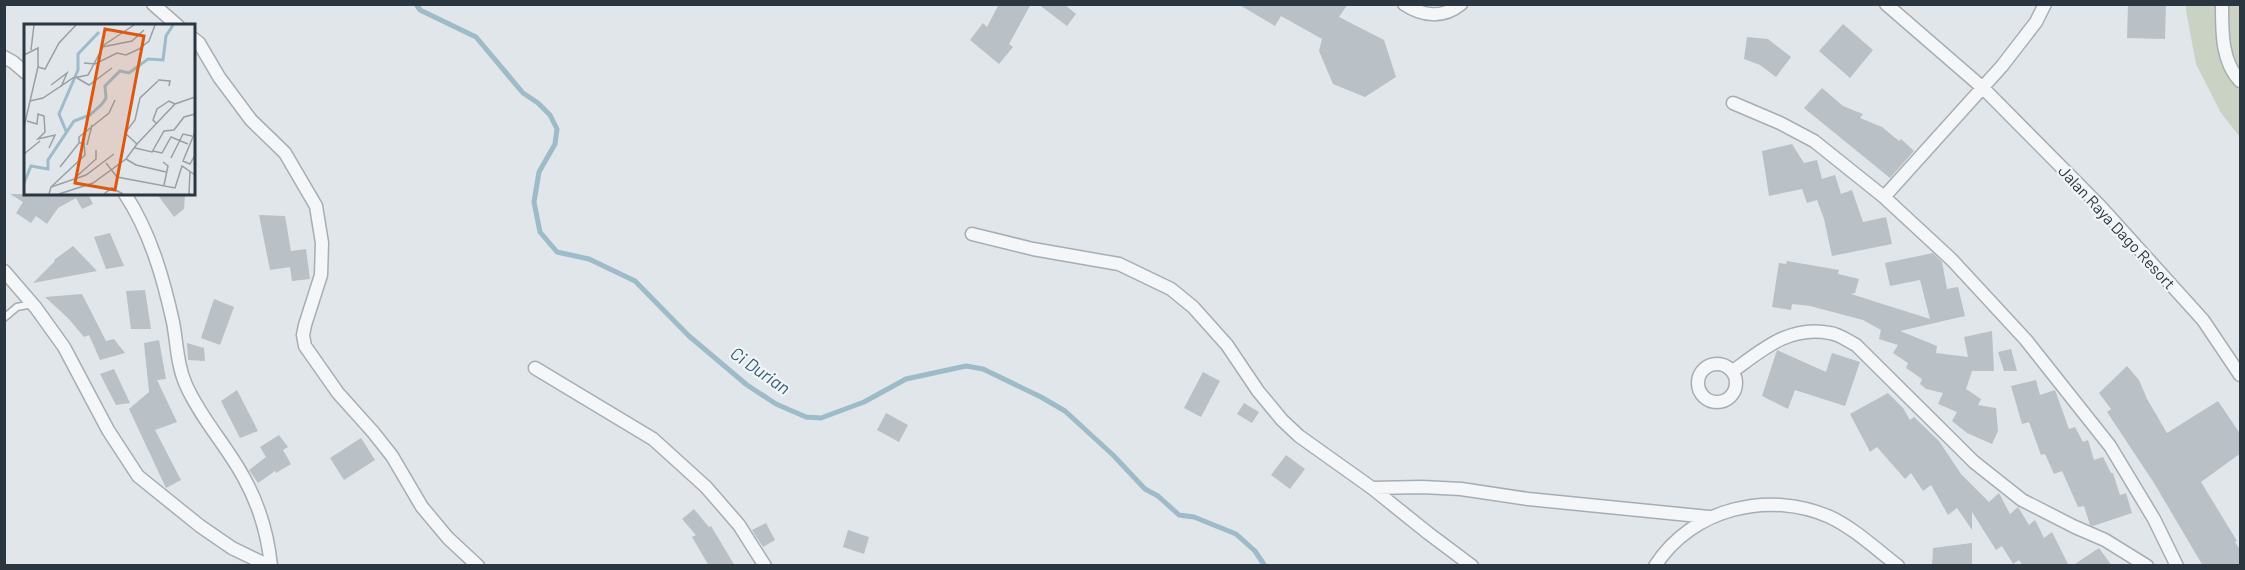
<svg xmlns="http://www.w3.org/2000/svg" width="2245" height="570" viewBox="0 0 2245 570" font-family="Barlow,sans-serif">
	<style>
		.green { fill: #cad3c3 }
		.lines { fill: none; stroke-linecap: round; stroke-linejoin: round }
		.stream { stroke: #9dbbc9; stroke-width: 5 }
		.building { fill: #b9c0c6 }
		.lane-casing { stroke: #a6aeb4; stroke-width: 9 }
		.street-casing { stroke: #a6aeb4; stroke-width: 15 }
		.lane { stroke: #f4f6f8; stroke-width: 6 }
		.street { stroke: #f4f6f8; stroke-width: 12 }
		.labels { text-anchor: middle; stroke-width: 4.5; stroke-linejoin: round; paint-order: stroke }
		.street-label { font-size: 16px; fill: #2a3741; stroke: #f1f5f7 }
		.water-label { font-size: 18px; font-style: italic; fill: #355d74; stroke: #f1f5f7 }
		.inset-river { fill: none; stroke: #9dbbc9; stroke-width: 3 }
		.inset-road { fill: none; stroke: #98a0a6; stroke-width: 1.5 }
		.view { fill: #de570f; fill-opacity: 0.15; stroke: #de570f; stroke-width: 3 }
		.inset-edge { fill: none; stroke: #2a3741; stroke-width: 3 }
	</style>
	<rect width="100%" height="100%" fill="#e1e6ea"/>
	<path class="green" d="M 2186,5 L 2240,5 L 2240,137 L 2221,113 L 2196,64 L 2186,11 Z"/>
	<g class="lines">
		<path class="stream" d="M 416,4 L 420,10 L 476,37 L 523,93 L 538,103 L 550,115 L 557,129 L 555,144 L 539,172 L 534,202 L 540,232 L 557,252 L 589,259 L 635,281 L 689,336 L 747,385 L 776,404 L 806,417 L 821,418 L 864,402 L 906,379 L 966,366 L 983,369 L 1041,397 L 1065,411 L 1113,455 L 1145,489 L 1158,496 L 1179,515 L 1194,517 L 1236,534 L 1255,551 L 1265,566"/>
	</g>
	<path class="building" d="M 999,4 L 1031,4 L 1009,44 L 1013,47 L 999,64 L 970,40 L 983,23 L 987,27 Z
		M 1038,4 L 1064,4 L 1076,14 L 1067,26 Z
		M 1238,4 L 1348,4 L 1339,17 L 1384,40 L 1396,77 L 1365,97 L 1333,84 L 1319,51 L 1322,39 L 1281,16 L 1275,26 Z
		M 2128,4 L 2166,4 L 2165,39 L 2127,38 Z
		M 1843,24 L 1873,50 L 1850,78 L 1819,51 Z
		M 1747,37 L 1768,39 L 1791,57 L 1776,77 L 1760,65 L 1744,59 Z
		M 1822,88 L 1843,106 L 1863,114 L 1860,118 L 1882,127 L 1899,141 L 1901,139 L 1914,151 L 1890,178 L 1804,108 Z
		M 1792,144 L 1804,163 L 1817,160 L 1822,179 L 1835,175 L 1841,194 L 1852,190 L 1863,222 L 1886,217 L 1892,244 L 1832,256 L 1824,219 L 1817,200 L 1807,203 L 1802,189 L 1769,196 L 1762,151 Z
		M 10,194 L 88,194 L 93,204 L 82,209 L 76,198 L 58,208 L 47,224 L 36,216 L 31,223 L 16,213 L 23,202 Z
		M 157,194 L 185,194 L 184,209 L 174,217 Z
		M 259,215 L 285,216 L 291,251 L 306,249 L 310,279 L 292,281 L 290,267 L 270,270 Z
		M 110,233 L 124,266 L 106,269 L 94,237 Z
		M 73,246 L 97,271 L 33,283 L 55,261 L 54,260 Z
		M 1933,253 L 1942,262 L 1947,289 L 1958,287 L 1965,316 L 1900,331 L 1937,346 L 1936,353 L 1968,357 L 1964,337 L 1992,331 L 1994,371 L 1972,371 L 1966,389 L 1981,399 L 1978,405 L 1996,408 L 1998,431 L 1992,444 L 1967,433 L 1952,421 L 1957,412 L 1938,404 L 1943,393 L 1926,389 L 1920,384 L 1922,379 L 1906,368 L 1908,363 L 1893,353 L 1898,345 L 1879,339 L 1881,330 L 1863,320 L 1810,306 L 1792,304 L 1791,310 L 1772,307 L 1779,263 L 1786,264 L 1787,261 L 1839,270 L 1838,274 L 1859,279 L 1855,293 L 1851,294 L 1930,319 L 1920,280 L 1890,286 L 1885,263 Z
		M 145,290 L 151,329 L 131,329 L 126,291 Z
		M 82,294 L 106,341 L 114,339 L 125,353 L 100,360 L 89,335 L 84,337 L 68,318 L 45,297 Z
		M 214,299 L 234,307 L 220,345 L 201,338 Z
		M 159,340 L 166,379 L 157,380 L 177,422 L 155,430 L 181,480 L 166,488 L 129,409 L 149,392 L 144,343 Z
		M 187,343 L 204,348 L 205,361 L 188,360 Z
		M 2011,349 L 2017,371 L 2004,371 L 1998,352 Z
		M 1777,350 L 1826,372 L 1832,353 L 1860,362 L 1845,406 L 1795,390 L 1788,409 L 1762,396 Z
		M 2127,366 L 2139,380 L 2147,399 L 2167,433 L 2218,401 L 2241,435 L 2241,453 L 2201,482 L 2237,541 L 2235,542 L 2241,551 L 2241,566 L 2203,566 L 2154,483 L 2107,412 L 2111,409 L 2099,393 Z
		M 114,369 L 130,403 L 116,405 L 100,374 Z
		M 1203,372 L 1220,381 L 1201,417 L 1184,408 Z
		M 2036,380 L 2040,395 L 2055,390 L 2069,429 L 2075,427 L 2083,442 L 2088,440 L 2094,460 L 2103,457 L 2111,473 L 2113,473 L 2120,495 L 2126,493 L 2132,513 L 2093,526 L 2090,525 L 2084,506 L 2078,507 L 2062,471 L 2054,474 L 2045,454 L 2041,455 L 2029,422 L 2022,424 L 2011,386 Z
		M 237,390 L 258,431 L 240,438 L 221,401 Z
		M 1888,393 L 1903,408 L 1910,420 L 1914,417 L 1939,441 L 1961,474 L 1989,502 L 1999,493 L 2010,514 L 2018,507 L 2029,525 L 2035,520 L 2044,538 L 2052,532 L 2069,566 L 2023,566 L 2019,560 L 2013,564 L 2002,546 L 1996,550 L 1972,512 L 1972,530 L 1957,508 L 1948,515 L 1931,485 L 1923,491 L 1911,473 L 1905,479 L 1877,447 L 1870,452 L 1850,414 Z
		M 1244,403 L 1259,412 L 1252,423 L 1237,414 Z
		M 886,413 L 908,425 L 899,442 L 877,430 Z
		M 279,435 L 288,447 L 283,450 L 291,464 L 276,473 L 275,471 L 258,483 L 249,470 L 266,457 L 260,447 Z
		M 361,438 L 375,460 L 344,480 L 330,458 Z
		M 1286,455 L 1305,469 L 1290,489 L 1271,475 Z
		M 694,509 L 709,527 L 711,526 L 735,566 L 709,566 L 692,537 L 696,535 L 682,519 Z
		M 766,523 L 775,540 L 763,547 L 752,530 Z
		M 848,530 L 869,537 L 864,554 L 843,547 Z
		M 1972,543 L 1972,566 L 1932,566 L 1933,548 Z
		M 2099,548 L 2112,566 L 2072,566 Z"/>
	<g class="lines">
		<defs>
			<path id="lane" d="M 4,318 L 17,307 L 32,304"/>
			<path id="street" d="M 153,4 L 178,26
				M 1404,4 C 1422,16 1443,19 1461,4
				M 1886,4 L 1983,88 L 2100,206 L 2203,320 L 2240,375
				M 2222,4 C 2222,30 2221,61 2240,81
				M 194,39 L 199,43 L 219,77 L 251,120 L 285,153 L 316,206 L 322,243 L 321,275 L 305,325 L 303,335 L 305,346 L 338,393 L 373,432 L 392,456 L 422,507 L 448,538 L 478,566
				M 4,57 L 13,62 L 26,73
				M 1733,103 L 1780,123 L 1814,141 L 1884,197 L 1952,260 L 2026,340 L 2110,446 L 2154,519 L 2177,566
				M 125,194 C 150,232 163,277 173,322 C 177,343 177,365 186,385 C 201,419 227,446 244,478 C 259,505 268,536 271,566
				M 1884,197 L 2002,66 L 2036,22 L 2045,4
				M 972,234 L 1033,249 L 1119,264 L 1171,289 L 1193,307 L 1227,345 L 1258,391 L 1282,420 L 1299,436 L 1372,488 L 1428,533 L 1472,566
				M 4,271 L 36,308 L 64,347 L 108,430 L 138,476 L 200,526 L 232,548 L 269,566
				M1698 383a19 19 0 1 1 38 0a19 19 0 1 1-38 0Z
				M 535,368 L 653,439 L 706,487 L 739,525 L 765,566
				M 1733,371 C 1763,349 1790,325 1830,333 C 1839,334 1848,341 1856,345 L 1974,462 L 2022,500 L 2075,527 L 2105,540 L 2147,566
				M 1372,488 L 1422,487 L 1461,489 L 1528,499 L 1709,517
				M 1655,566 C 1692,508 1769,490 1830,517 C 1855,529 1876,549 1898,566"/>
		</defs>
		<use href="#lane" class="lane-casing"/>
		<use href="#street" class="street-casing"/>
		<use href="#lane" class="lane"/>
		<use href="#street" class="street"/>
	</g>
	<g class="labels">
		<g class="street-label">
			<text transform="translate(2117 227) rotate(47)" y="6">Jalan Raya Dago Resort</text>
		</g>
		<g class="water-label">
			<text transform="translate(760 371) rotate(35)" y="6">Ci Durian</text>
		</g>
	</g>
	<g transform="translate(24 24)">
		<rect width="171" height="171" fill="#e1e6ea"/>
		<path class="inset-river" d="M 42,107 L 35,90 L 54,46 L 54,30 L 75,8M 0,159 L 7,142 L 24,145 L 24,136 L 50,97 L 66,91 L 78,80 L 82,74 L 81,62 L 96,47 L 105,49 L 124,35 L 139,36 L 142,12 L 149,1"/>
		<path class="inset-road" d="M 78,23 L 108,17 L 120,6M 7,26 L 10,1M 0,31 L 14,24 L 14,43 L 0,103M 60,39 L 71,40 L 93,29 L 102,31 L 115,25 L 125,17 L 131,1M 14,43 L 21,45 L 35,19 L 52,1M 53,54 L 65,61 L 88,44M 137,56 L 134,56 L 146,57 L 145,62M 27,61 L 43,49 L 37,63M 6,77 L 19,74 L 49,54 L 64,51 L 80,21 L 110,1M 3,97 L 13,100 L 14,90 L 20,92 L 21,108 L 14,115 L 31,111 L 25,124M 132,99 L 129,96 L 133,85 L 145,77 L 151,80M 171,108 L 159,137 L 166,140 L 171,131M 55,119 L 55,113 L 85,89 L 91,76M 113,120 L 151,80 L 171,73M 63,121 L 68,101M 111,124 L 128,128 L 140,107 L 150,106 L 160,93 L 171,90M 129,127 L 138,129 L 147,113 L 164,120M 0,130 L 16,117M 147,134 L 159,110 L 168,112M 102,135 L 112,141 L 142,148M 139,138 L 144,142 L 140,161M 82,139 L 93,153 L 151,164 L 158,142 L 171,151M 52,153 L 72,135 L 72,126M 27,163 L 61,131 L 60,119 L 55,119 L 36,143M 25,170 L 27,163 L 62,151 L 90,130M 35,170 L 69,159 L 102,135 L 113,120 L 101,109 L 111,96 L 116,74 L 134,57M 80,170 L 88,164 L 99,170M 165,170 L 166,148"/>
		<path class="view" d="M 81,5 L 120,12 L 91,166 L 51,159 Z"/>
		<rect width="171" height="171" class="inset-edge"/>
	</g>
	<rect width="2245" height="570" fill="none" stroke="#2a3741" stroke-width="12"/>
</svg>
